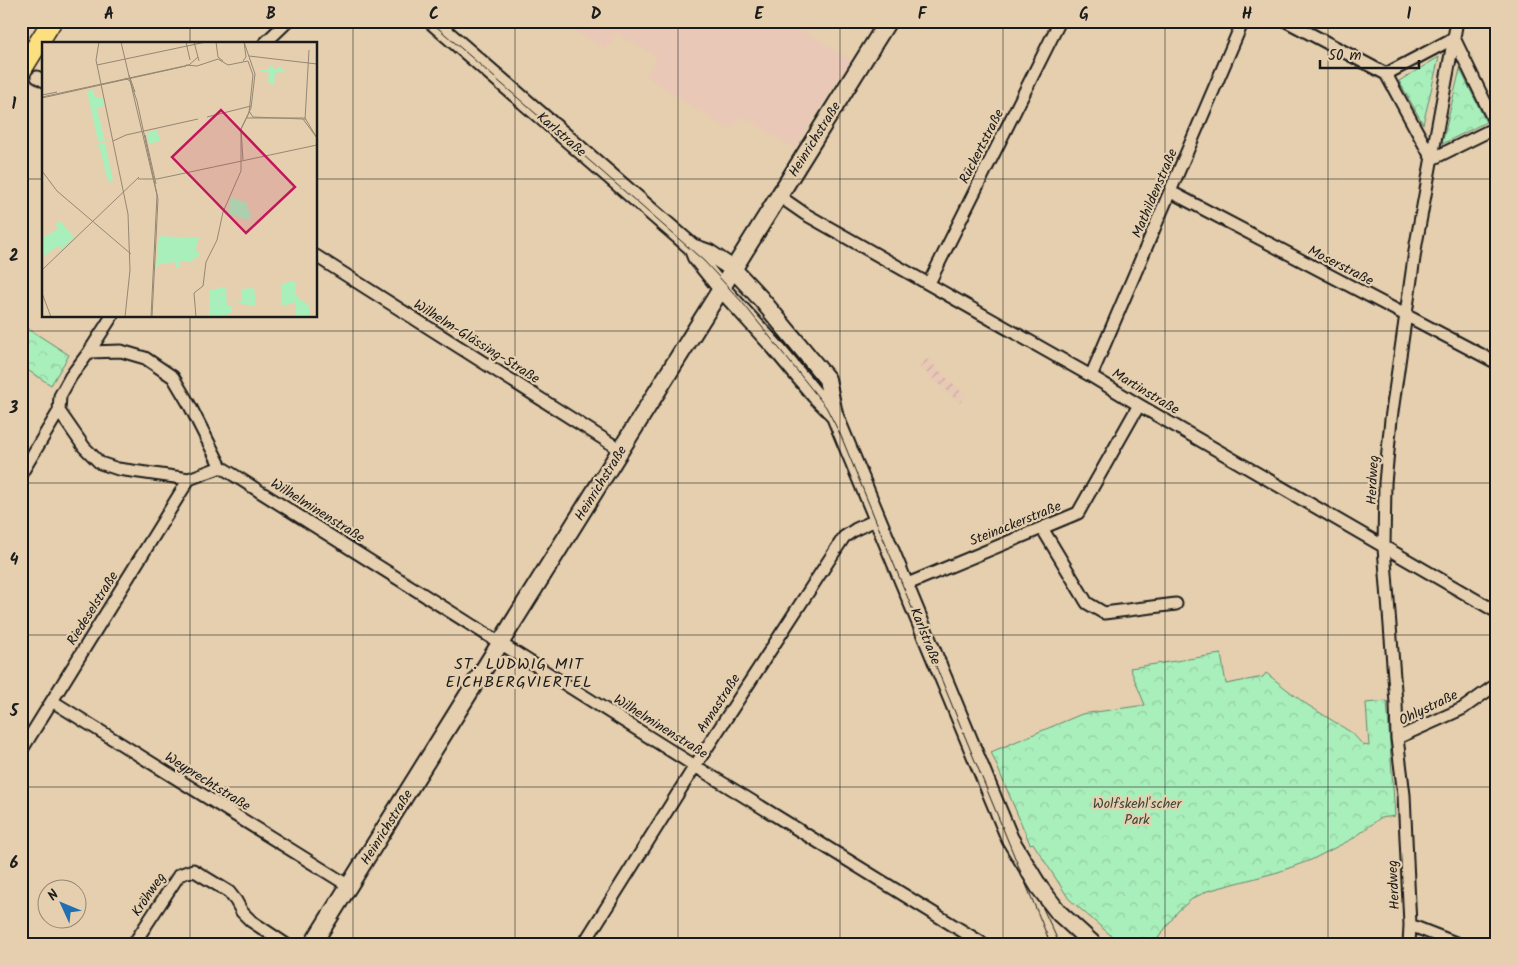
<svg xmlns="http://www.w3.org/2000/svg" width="1518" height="966" viewBox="0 0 1518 966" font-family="Kalam,sans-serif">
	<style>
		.built { fill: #e9c8b7 }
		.industrial { fill: url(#industrial-furrows) }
		.forest { fill: url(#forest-crowns); stroke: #62866c }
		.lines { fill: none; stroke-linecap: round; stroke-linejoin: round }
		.street-casing { stroke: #1c1c1c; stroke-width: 15 }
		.secondary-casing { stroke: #1c1c1c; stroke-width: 20 }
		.primary-casing { stroke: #1c1c1c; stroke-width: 22 }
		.street { stroke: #e5cfae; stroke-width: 11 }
		.secondary { stroke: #e5cfae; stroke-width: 16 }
		.primary { stroke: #fce080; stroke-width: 19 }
		.tram { stroke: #1c1c1c; stroke-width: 1 }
		.grid { fill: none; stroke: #1c1c1c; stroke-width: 1; stroke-opacity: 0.55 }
		.labels { text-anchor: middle; stroke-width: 4.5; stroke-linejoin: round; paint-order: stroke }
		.street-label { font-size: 14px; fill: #1c1c1c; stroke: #e5cfae }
		.park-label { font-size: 14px; fill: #38463c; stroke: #e5cfae }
		.quarter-label { font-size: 16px; letter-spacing: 1px; fill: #1c1c1c; stroke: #e5cfae }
		.inset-road { fill: none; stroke: #958774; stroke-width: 1 }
		.view { fill: #c2185b; fill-opacity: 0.15; stroke: #c2185b; stroke-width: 2.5 }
		.inset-edge { fill: none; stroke: #1c1c1c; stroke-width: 2.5 }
		.neatline { fill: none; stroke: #1c1c1c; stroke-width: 2 }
		.grid-label { font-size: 16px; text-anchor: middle; font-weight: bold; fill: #1c1c1c }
	</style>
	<defs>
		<pattern id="industrial-furrows" width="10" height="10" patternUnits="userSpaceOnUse" patternTransform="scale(1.25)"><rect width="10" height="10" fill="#e9c8b7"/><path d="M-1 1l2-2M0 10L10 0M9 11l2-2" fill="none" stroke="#c7ab9d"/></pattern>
		<pattern id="forest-crowns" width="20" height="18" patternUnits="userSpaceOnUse" patternTransform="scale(1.25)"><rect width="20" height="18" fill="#a9efbb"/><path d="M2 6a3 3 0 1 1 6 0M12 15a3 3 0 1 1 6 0" fill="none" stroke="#91cca0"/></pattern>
	</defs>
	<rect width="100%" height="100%" fill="#e5cfae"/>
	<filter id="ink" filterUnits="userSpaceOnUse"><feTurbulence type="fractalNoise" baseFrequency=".02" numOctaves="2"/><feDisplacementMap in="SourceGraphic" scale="10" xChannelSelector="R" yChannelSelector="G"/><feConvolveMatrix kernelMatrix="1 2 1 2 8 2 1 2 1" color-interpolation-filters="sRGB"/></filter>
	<g filter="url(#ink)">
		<path class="built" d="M 21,21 L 37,21 L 21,47 Z
			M 579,21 L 796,21 L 793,25 L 851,60 L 794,148 L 742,116 L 728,129 L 646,76 L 658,57 L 616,33 L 607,49 L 574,30 Z"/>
		<path class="industrial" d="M 927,359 L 965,395 L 960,403 L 920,367 Z"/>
		<path class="forest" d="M 1439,57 L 1423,124 L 1399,81 Z
			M 1460,69 L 1486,122 L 1442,144 Z
			M 21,324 L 69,355 L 51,385 L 21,366 Z
			M 1221,654 L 1226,684 L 1263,677 L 1266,673 L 1303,702 L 1352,733 L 1363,745 L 1369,746 L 1366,703 L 1387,701 L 1395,816 L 1380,818 L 1354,838 L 1311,860 L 1278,872 L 1207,891 L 1192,899 L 1178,911 L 1153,945 L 1122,945 L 1069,899 L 1033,843 L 1030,844 L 991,752 L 1082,714 L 1145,705 L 1130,668 Z"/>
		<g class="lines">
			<defs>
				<path id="street" d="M 1286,21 L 1386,74
					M 264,44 L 288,21
					M 37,77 L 44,81
					M 1497,127 L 1454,38 L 1386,74 L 1432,159 L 1497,127
					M 1171,192 L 1497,363
					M 779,196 L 805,214 L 1091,376 L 1139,405 L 1497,612
					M 316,256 L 621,450
					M 929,283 L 1060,21
					M 112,316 L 89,352 L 71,376 L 60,396 L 59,411 L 84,447 L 100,463 L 118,469 L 189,479 L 221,467
					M 89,352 L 121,351 L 145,358 L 173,377 L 189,404 L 221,467
					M 1091,376 L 1243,21
					M 221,467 L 695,766 L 985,945
					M 21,474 L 59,411
					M 1042,528 L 1087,603 L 1104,613 L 1176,604
					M 905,585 L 1078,513 L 1139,405
					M 52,701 L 349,886
					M 1397,738 L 1462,709 L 1497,684
					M 21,751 L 189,479
					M 1410,925 L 1461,945
					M 133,945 L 179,875 L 193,870 L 229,892 L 236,901 L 242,912 L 251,921 L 287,945
					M 583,945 L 695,766 L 844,537 L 856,529 L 878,519
					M 1409,945 L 1410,925 L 1404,795 L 1397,738 L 1396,703 L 1384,548 L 1385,483 L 1391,419 L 1416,244 L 1457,21"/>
				<path id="secondary" d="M 432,21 L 692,247 L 709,253 L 733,269 L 761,299 L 827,379 L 834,414 L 1010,839 L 1039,887 L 1059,913 L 1094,945
					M 692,247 L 696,257 L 721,288 L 775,347 L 815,395 L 834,414
					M 312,945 L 888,21"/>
				<path id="primary" d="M 21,71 L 52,21"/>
			</defs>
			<use href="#street" class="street-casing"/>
			<use href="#secondary" class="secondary-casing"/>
			<use href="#primary" class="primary-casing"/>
			<use href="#street" class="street"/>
			<use href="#secondary" class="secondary"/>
			<use href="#primary" class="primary"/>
			<path class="tram" d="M 430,21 L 704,261 L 742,302 L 826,407 L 841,436 L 1051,945
				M 1040,902 L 1060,945"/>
		</g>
	</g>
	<path class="grid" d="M 190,21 L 190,44M 353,21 L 353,945M 515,21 L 515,945M 678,21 L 678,945M 840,21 L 840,945M 1003,21 L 1003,945M 1165,21 L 1165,945M 1328,21 L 1328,945M 21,179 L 44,179M 316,179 L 1497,179M 190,316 L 190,945M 21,331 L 1497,331M 21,483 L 1497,483M 21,635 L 1497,635M 21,787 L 1497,787"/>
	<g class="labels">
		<g class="street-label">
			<text transform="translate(562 134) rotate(41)" y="5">Karlstraße</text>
			<text transform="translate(814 139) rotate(-58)" y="5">Heinrichstraße</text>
			<text transform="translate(981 146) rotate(-63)" y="5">Rückertstraße</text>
			<text transform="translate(1154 193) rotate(-67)" y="5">Mathildenstraße</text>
			<text transform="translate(1341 265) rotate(27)" y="5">Moserstraße</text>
			<text transform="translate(477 341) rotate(32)" y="5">Wilhelm-Glässing-Straße</text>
			<text transform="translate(1146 391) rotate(31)" y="5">Martinstraße</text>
			<text transform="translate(1372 480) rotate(-87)" y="5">Herdweg</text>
			<text transform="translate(600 483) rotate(-58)" y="5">Heinrichstraße</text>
			<text transform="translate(318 510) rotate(32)" y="5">Wilhelminenstraße</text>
			<text transform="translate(1015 523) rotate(-22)" y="5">Steinackerstraße</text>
			<text transform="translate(92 608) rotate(-58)" y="5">Riedeselstraße</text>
			<text transform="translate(926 636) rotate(68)" y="5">Karlstraße</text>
			<text transform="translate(718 703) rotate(-57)" y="5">Annastraße</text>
			<text transform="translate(1428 707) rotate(-26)" y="5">Ohlystraße</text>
			<text transform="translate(661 726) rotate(32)" y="5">Wilhelminenstraße</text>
			<text transform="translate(208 781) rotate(32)" y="5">Weyprechtstraße</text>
			<text transform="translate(386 827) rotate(-58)" y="5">Heinrichstraße</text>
			<text transform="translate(1393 885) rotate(-93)" y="5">Herdweg</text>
			<text transform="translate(148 894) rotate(-56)" y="5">Kröhweg</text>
		</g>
		<g class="park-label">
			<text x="1137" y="808">Wolfskehl'scher<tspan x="1137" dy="16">Park</tspan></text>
		</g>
		<g class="quarter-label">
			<text x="519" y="669">ST. LUDWIG MIT<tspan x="519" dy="18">EICHBERGVIERTEL</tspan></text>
		</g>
	</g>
	<g transform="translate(42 42)">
		<rect width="275" height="275" fill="#e5cfae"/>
		<path d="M 229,23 L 234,28 L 238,23 L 239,28 L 247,29 L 233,31 L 232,44 L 226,39 L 227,31 L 214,27 L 227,27 ZM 51,48 L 53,55 L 60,55 L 62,64 L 55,66 L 63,100 L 56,99 L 45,49 ZM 115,88 L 118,99 L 107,102 L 105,91 ZM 63,101 L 71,139 L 66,140 L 57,103 L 53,102 ZM 189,155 L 205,161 L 208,173 L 211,172 L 206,178 L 186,172 ZM 18,179 L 32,195 L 20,207 L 17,204 L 0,215 L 0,196 L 16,187 L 14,182 ZM 117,194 L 157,196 L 153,208 L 158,211 L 156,216 L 152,215 L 151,219 L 137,220 L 137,226 L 133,226 L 133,220 L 118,222 L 114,226 ZM 176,245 L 184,245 L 185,264 L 190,264 L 190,271 L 185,272 L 185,275 L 167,275 L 167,248 L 176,248 Z" fill="#a9efbb"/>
		<path d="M 249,239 L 253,239 L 254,260 L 240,264 L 240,242 ZM 212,246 L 214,264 L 192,261 L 200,260 L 199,247 Z" fill="#a9efbb"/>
		<path d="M 253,253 L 267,264 L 267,275 L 254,275 Z" fill="#a9efbb"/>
		<path class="inset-road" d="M 57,0 L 54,18 L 86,172 L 88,228 L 83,275M 79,0 L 115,153 L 109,275M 144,0 L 148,18M 152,0 L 157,19M 174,0 L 176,15 L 181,19M 207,14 L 275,22M 201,19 L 204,15 L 202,0M 55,23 L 164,0M 144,23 L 155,24 L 176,17 L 186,23 L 206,19 L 211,33 L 207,71 L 199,87 L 199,129 L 181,170 L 175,198 L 164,220 L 161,244 L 152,251 L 154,275M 87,33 L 93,50M 83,36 L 88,39 L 95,59 L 116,157 L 110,275M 0,53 L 15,50M 0,55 L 147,23 L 156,15M 0,56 L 144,24M 207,69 L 211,75 L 261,77 L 275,96M 165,75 L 209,64M 205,76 L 263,76 L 275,96M 263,78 L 267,8M 103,93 L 114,142M 71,99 L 84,93 L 156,77M 201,118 L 199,87 L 209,66 L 213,32 L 202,0M 0,129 L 15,149 L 89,212M 96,137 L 115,137 L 275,103M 0,228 L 97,135M 0,251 L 9,275"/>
		<path class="view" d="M 179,68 L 253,145 L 204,191 L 130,115 Z"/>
		<rect width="275" height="275" class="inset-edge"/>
	</g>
	<rect width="1518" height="966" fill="none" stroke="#e5cfae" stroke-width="55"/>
	<g transform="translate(62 904) rotate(314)"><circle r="24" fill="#e5cfae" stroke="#958774"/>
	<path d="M0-4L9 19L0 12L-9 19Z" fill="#1f6fb2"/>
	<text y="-8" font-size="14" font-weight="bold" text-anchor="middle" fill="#1c1c1c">N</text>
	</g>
	<path d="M1320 60v8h99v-8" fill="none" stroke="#1c1c1c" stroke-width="2.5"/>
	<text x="1328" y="60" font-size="15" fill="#1c1c1c" stroke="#e5cfae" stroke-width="4" paint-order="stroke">50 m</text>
	<rect x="28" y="28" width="1462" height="910" class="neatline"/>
	<g class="grid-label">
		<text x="109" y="19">A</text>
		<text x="271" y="19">B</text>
		<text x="434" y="19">C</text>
		<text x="596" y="19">D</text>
		<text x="759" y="19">E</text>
		<text x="922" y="19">F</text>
		<text x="1084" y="19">G</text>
		<text x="1247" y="19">H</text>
		<text x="1409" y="19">I</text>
		<text x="14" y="109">1</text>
		<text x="14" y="261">2</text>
		<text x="14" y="413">3</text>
		<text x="14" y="565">4</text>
		<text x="14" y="716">5</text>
		<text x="14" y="868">6</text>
	</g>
</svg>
